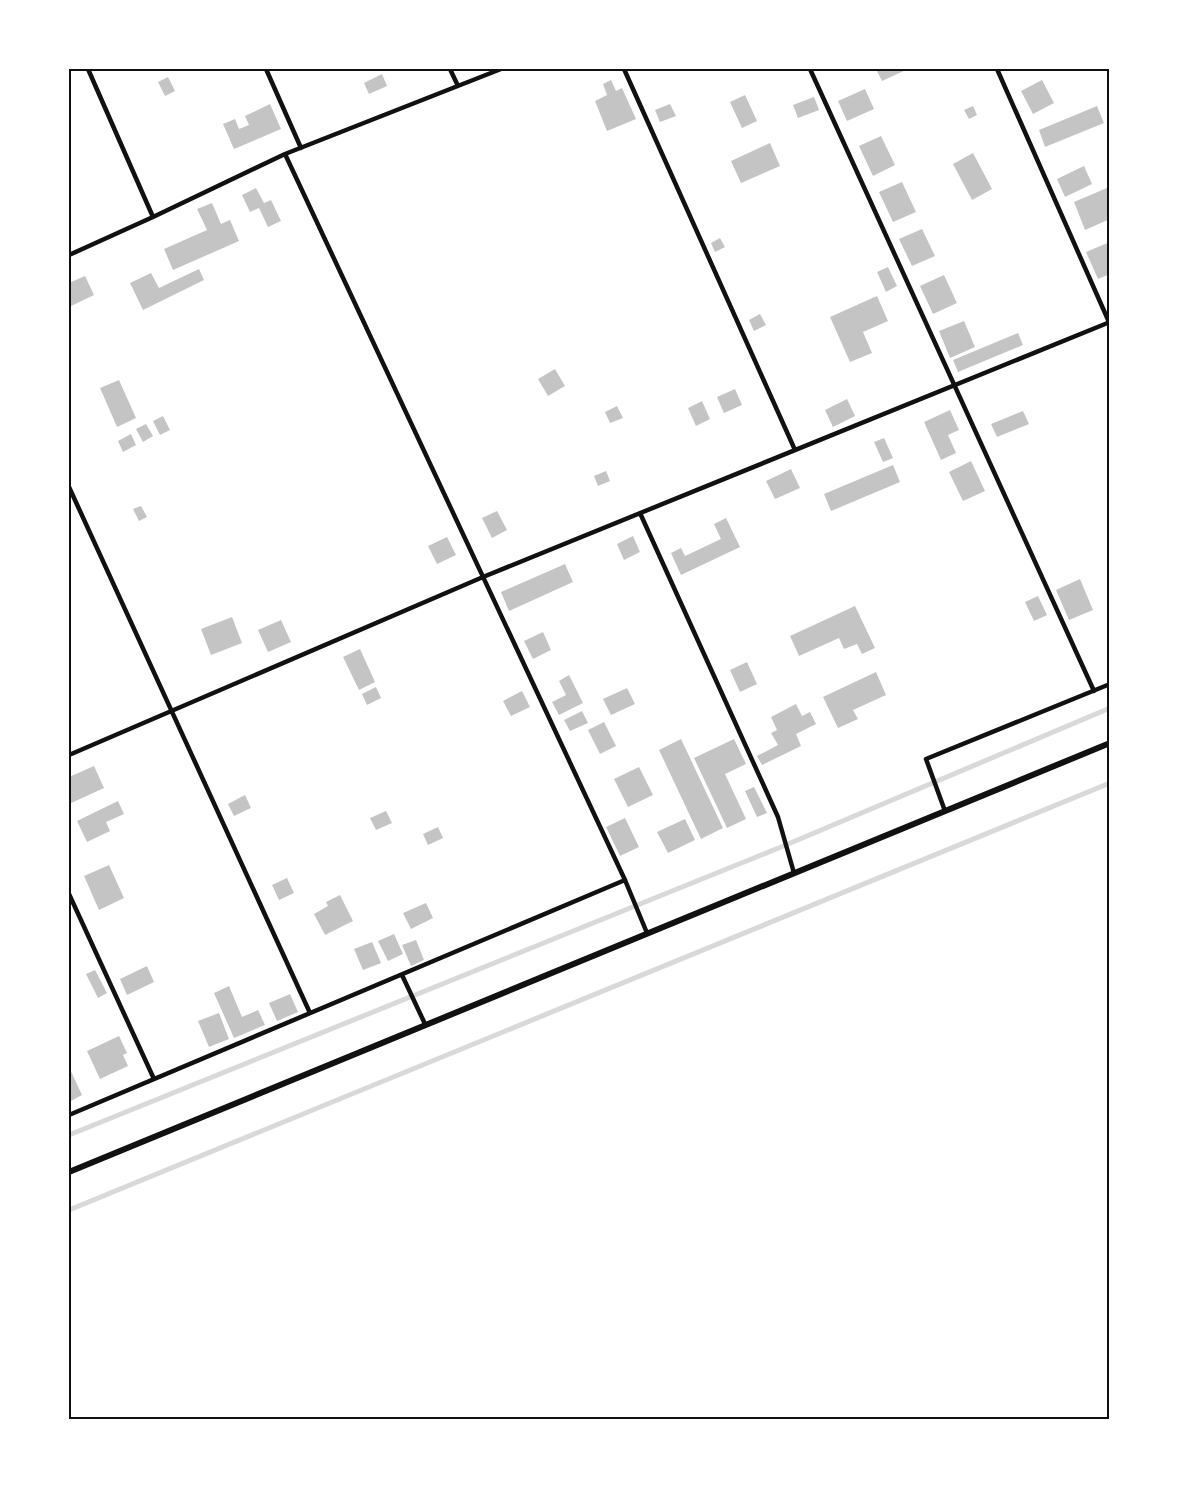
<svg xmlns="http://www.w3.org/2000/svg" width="1179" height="1489" viewBox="0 0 1179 1489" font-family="'Varela Round',sans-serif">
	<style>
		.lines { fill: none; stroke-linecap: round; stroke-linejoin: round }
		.stream { stroke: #d9d9d9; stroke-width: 5 }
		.building { fill: #c4c4c4 }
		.service { stroke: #111; stroke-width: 4.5 }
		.minor { stroke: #111; stroke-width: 6 }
		.neatline { fill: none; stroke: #111; stroke-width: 2 }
	</style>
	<rect width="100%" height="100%" fill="#fff"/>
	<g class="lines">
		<path class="stream" d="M 69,1135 L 781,847 L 1110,708
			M 69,1210 L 1110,783"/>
	</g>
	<path class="building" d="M 876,69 L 908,69 L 882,81 Z
		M 382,74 L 387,86 L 369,94 L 364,83 Z
		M 168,77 L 175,91 L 165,96 L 158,82 Z
		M 611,80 L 616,91 L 622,88 L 636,119 L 607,131 L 595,101 L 607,95 L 603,84 Z
		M 1042,80 L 1054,103 L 1033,114 L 1021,91 Z
		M 865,89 L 874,109 L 847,121 L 838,101 Z
		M 745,95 L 757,121 L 742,128 L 730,102 Z
		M 814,97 L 819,110 L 798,118 L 793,105 Z
		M 270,104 L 281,129 L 234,149 L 223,124 L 235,119 L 239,129 L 249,125 L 245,116 Z
		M 670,104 L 676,116 L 660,122 L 655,110 Z
		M 973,106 L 977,115 L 969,119 L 964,110 Z
		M 1097,106 L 1104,123 L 1045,147 L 1039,130 Z
		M 881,136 L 895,165 L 873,176 L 859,146 Z
		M 770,143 L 780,166 L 741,183 L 731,161 Z
		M 973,153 L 992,189 L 972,200 L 953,164 Z
		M 1084,166 L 1092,184 L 1065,197 L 1057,179 Z
		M 902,182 L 916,212 L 893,222 L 879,192 Z
		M 256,188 L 264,203 L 271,200 L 281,221 L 268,227 L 259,208 L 250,212 L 242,195 Z
		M 1107,188 L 1110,195 L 1110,219 L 1085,230 L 1074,202 Z
		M 212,203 L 221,224 L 230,220 L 239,241 L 173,270 L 164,249 L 207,230 L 197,209 Z
		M 922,229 L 935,256 L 912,266 L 899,239 Z
		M 720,238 L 725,247 L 715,252 L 711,243 Z
		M 1110,242 L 1110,274 L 1098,279 L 1086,252 Z
		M 888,267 L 897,286 L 886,292 L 877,272 Z
		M 199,269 L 204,280 L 143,310 L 130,283 L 151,273 L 159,288 Z
		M 944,275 L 957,303 L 933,314 L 920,286 Z
		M 85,276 L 94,295 L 69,307 L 69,283 Z
		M 877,296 L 888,321 L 863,332 L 872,353 L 850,362 L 830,317 Z
		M 760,314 L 766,325 L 754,331 L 749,320 Z
		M 964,321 L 975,347 L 950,358 L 939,331 Z
		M 1018,333 L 1023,345 L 958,372 L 953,360 Z
		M 555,369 L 565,386 L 548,396 L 538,379 Z
		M 119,380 L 136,418 L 117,427 L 100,388 Z
		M 735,389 L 742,405 L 724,413 L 717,397 Z
		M 847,399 L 855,416 L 833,427 L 825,410 Z
		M 702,401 L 710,419 L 696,426 L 688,408 Z
		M 617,406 L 623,418 L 610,423 L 605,412 Z
		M 950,410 L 959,430 L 948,435 L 956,453 L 941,460 L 924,422 Z
		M 1023,411 L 1029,424 L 997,437 L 991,424 Z
		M 163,416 L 170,430 L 160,435 L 153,421 Z
		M 146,424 L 153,436 L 143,442 L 136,429 Z
		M 131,434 L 136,445 L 123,452 L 118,441 Z
		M 884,438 L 893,458 L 883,462 L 874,442 Z
		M 971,461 L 985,491 L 963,501 L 949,472 Z
		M 893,465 L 900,482 L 831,511 L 824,494 Z
		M 791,469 L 800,488 L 775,499 L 766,481 Z
		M 606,471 L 610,481 L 598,486 L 594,476 Z
		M 141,506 L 147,517 L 139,521 L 133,509 Z
		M 497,511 L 507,530 L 492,538 L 482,518 Z
		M 726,518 L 740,547 L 681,575 L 671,553 L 681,548 L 685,556 L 721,539 L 714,524 Z
		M 633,536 L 640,552 L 624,560 L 617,544 Z
		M 447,537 L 456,555 L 437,564 L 428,546 Z
		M 565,564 L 573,582 L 509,611 L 501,592 Z
		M 1080,579 L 1093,610 L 1069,620 L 1056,590 Z
		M 1038,596 L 1047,615 L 1034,621 L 1025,602 Z
		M 855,606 L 875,648 L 862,654 L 857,644 L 844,649 L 839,638 L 799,656 L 790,636 Z
		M 232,617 L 242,643 L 211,655 L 201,629 Z
		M 281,620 L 291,642 L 268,652 L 258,630 Z
		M 543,632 L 551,650 L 533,659 L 524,641 Z
		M 360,649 L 375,682 L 359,690 L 343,657 Z
		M 747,662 L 757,684 L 740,692 L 730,670 Z
		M 876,672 L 886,695 L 853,710 L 858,719 L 838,728 L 823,697 Z
		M 569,675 L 583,703 L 559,715 L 552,702 L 566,695 L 559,681 Z
		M 376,687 L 381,698 L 367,705 L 362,694 Z
		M 627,688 L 635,704 L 611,715 L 603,699 Z
		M 522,691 L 530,707 L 511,716 L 503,701 Z
		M 796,704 L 802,716 L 810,712 L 816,724 L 796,734 L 801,746 L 762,765 L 757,756 L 778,745 L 771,733 L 777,730 L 771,717 Z
		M 582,711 L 588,723 L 570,731 L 564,720 Z
		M 604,722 L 616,746 L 600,754 L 588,730 Z
		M 681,739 L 723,828 L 701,839 L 659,750 Z
		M 734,739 L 746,764 L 725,774 L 746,819 L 727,828 L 694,758 Z
		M 94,766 L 104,788 L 69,804 L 69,777 Z
		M 639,767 L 653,795 L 628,807 L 614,779 Z
		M 754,787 L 767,813 L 757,817 L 745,791 Z
		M 245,795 L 251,808 L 234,816 L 228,804 Z
		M 118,801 L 124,814 L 106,822 L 110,831 L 87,842 L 77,821 Z
		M 386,811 L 392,823 L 376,830 L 370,818 Z
		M 625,818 L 639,847 L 620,856 L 606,827 Z
		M 685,819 L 695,840 L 668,853 L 657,832 Z
		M 438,827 L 443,838 L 428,845 L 423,834 Z
		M 109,865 L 124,898 L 99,910 L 84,876 Z
		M 287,878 L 294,893 L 279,900 L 272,885 Z
		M 340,895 L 353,921 L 325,935 L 314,914 L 328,906 L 326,902 Z
		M 426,903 L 433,918 L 411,929 L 403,913 Z
		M 394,934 L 403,954 L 388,961 L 378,941 Z
		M 416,940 L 424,960 L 411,966 L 402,945 Z
		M 372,942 L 381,963 L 363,970 L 354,949 Z
		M 147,966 L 154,982 L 127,995 L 120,979 Z
		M 95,970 L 107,993 L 98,998 L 86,974 Z
		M 229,986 L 242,1017 L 258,1010 L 265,1025 L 234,1038 L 214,993 Z
		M 290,994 L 298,1012 L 277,1021 L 269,1003 Z
		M 219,1013 L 229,1039 L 209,1047 L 198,1021 Z
		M 119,1036 L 127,1053 L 123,1055 L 128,1066 L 100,1079 L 87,1051 Z
		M 69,1067 L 82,1095 L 69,1102 Z"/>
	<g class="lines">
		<path class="service" d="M 88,69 L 153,217
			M 266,69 L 301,148
			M 450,69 L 458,86
			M 624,69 L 795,450
			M 810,69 L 1094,691
			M 997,69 L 1109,322
			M 285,154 L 625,880 L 647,933
			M 69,255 L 153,217 L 285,154 L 501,69
			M 69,487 L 310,1013
			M 640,513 L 778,817 L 794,873
			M 69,755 L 483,577 L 1110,322
			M 945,811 L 926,759 L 1110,684
			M 69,894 L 154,1079
			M 402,975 L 425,1024
			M 69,1115 L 625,880"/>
		<path class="minor" d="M 69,1172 L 1110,743"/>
	</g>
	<rect width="1179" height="1489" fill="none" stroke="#ffffff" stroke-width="141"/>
	<rect x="70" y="70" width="1038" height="1348" class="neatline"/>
</svg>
